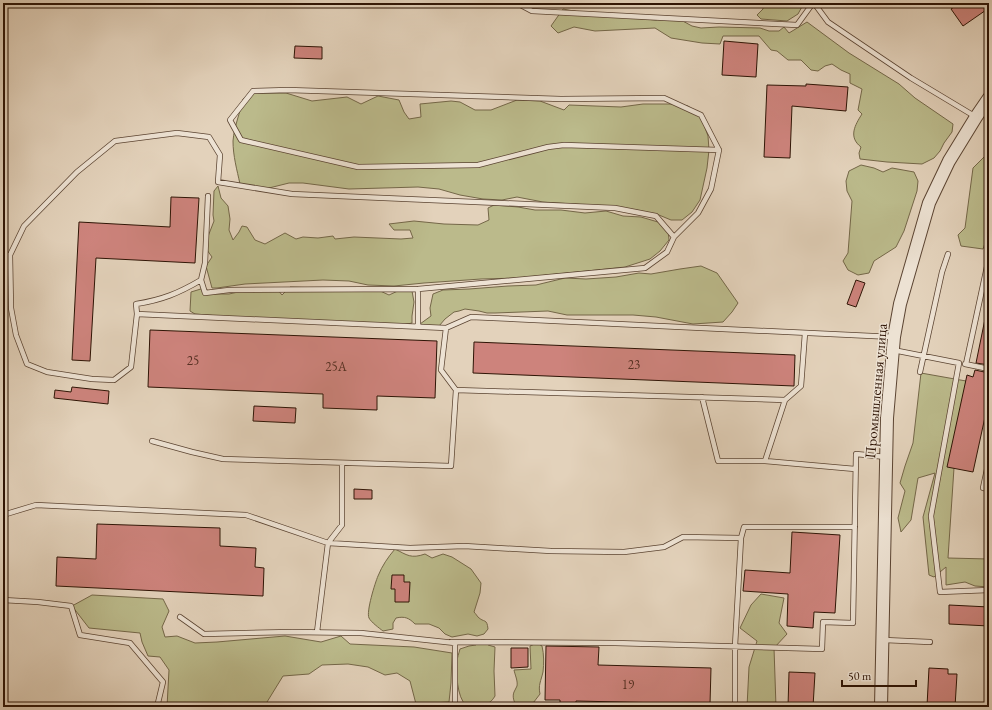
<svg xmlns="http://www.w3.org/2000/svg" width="992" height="710" viewBox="0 0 992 710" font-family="'EB Garamond',serif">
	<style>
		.green { fill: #bbba8b; stroke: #746748 }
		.building { fill: #cd837c; stroke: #2e1405 }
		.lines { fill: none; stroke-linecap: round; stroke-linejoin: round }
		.service-casing { stroke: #5b4432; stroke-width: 6 }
		.tertiary-casing { stroke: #5b4432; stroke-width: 14 }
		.service { stroke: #ede2d3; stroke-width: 4.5 }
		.tertiary { stroke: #ede2d3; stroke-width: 12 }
		.rail { stroke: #2e1405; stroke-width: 3; stroke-dasharray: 7 7; stroke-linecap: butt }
		.labels { text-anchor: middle; stroke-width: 3; stroke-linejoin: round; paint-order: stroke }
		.number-label { font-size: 13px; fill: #563023 }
		.street-label { font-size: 15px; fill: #2e1405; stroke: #ede2d3 }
	</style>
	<rect width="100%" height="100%" fill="#e3d2bb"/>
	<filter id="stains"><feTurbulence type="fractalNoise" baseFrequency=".005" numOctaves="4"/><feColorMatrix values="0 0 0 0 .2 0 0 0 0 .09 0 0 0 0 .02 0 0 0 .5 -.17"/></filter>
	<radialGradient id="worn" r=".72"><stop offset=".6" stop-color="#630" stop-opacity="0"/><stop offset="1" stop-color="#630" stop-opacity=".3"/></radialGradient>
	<path class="green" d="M 763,3 L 804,3 L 798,14 L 787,21 L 761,19 L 757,15 L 763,9 Z
		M 563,9 L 590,14 L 656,20 L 666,16 L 679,19 L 692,26 L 701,28 L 719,27 L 760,28 L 769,31 L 779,31 L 784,27 L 789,33 L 807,22 L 849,53 L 899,84 L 915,98 L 953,124 L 952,132 L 944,143 L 940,151 L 934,158 L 922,164 L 887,162 L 860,159 L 859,153 L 861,147 C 848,137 855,125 862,114 L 858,110 L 862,89 L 850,83 L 850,74 L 841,70 L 832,64 L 825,66 L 818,71 L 811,70 L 801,60 L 788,60 L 777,51 L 771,50 L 759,36 L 723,36 L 720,44 L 702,43 L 671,38 L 655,28 L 595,31 L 574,27 L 558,33 L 551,26 Z
		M 254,93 L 286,93 L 312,101 L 347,97 L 361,104 L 378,96 L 399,100 L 404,112 L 409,119 L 421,117 L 420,104 L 451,101 L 460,102 L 475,110 L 491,110 L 517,100 L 540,101 L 564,110 L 569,105 L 621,107 L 643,104 L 672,104 L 688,106 L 698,114 L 704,125 L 708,136 L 709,150 L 707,168 L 700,200 L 692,212 L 682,220 L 671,220 L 659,215 L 636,210 L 603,206 L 543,202 L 517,197 L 502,200 L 483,199 L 460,195 L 439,189 L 418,187 L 349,189 L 303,183 L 289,183 L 261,190 L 240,184 C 237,170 233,156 233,141 C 234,127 240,113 243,99 Z
		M 989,152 L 989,231 L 983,249 L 961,246 L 958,235 L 965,228 L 973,168 Z
		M 861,165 L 874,168 L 883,172 L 892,168 L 914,172 L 918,181 L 917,191 L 904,231 L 896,247 L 874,261 L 869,273 L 858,275 L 848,270 L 843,261 L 848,253 L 852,201 L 847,191 L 846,181 L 849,171 Z
		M 218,186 L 221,198 L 228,206 L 230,219 L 229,230 L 233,240 L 239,232 L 242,226 L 247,227 L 255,240 L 265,244 L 285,233 L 296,239 L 303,237 L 318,238 L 333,236 L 335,239 L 354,237 L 401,239 L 413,238 L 410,230 L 394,230 L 389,224 L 414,221 L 444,224 L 478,225 L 489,220 L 488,208 L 494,205 L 518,207 L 535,210 L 561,210 L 585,213 L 606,211 L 623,216 L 641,217 L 658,222 L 668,229 L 669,240 L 660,251 L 650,259 L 625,267 L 577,272 L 518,278 L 481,279 L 424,283 L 394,286 L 368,285 L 349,281 L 323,280 L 245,284 L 217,288 L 212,288 L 206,266 L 212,257 L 207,250 L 207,239 L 214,221 L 213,215 L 214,191 Z
		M 701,266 L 717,273 L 738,303 L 732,312 L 723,322 L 693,324 L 656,317 L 633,315 L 567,315 L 548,311 L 495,313 L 487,313 L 479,311 L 465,309 L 459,311 L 454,312 L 445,319 L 439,326 L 427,326 L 420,324 L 431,316 L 430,308 L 433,294 L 443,290 L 469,289 L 508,286 L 536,285 L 565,278 L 586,279 L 616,277 L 639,273 L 651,274 L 680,269 Z
		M 290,287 L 378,290 L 389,295 L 400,290 L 412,291 L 414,302 L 412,316 L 412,323 L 402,325 L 218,316 L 195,314 L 190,311 L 191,292 L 204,288 L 214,294 L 229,294 L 252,289 L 277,289 L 282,295 Z
		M 921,373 L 966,381 L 954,468 L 948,558 L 989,559 L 989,587 L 975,586 L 965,582 L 946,585 L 946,567 L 934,577 L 929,575 L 923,517 L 935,473 L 918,478 L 911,520 L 901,532 L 898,518 L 905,491 L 900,483 L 905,466 L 913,443 Z
		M 395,549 C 407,555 411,559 425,554 L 432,558 L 443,554 L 452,557 L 471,569 L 481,583 L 480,593 L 474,612 C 476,614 477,616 478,617 C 484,623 487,618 488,629 L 484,634 L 477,636 L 468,634 L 452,637 L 445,634 L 439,628 L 429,624 L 415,624 C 409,618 405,616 396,618 L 393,623 L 393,629 L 383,631 C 379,628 371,622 369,618 C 366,612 375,583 378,576 C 382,566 388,557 395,549 Z
		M 761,594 L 784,598 L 779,623 L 787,634 L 774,648 L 776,707 L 747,707 L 749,667 L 757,641 L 740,628 L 751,605 Z
		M 92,595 L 163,599 L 169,611 L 162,627 L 165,637 L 177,636 L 195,643 L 217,642 L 285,636 L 321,642 L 341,636 L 350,644 L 414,647 L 452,653 L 451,683 L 449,702 L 416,704 L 410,681 L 397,673 L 385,675 L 368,667 L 348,664 L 322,665 L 309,674 L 283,676 L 267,702 L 266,707 L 167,707 L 169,670 L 160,657 L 148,656 L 142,642 L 140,633 L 89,628 L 72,606 Z
		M 481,640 L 485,640 L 488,643 L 488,645 L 495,647 L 494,671 L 495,696 C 488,708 478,706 466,705 C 457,698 456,672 457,662 C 457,658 459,653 460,649 L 469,646 L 476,645 Z
		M 537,643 L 542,646 C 544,654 544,664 543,672 C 541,681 538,685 540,694 L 530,707 L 518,707 C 514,703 512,697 514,692 C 515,690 516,688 517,686 C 518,681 515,675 514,670 L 531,669 L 530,646 Z"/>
	<path class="building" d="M 960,3 L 989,3 L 989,8 L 963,26 L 951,9 Z
		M 724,41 L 758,44 L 756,77 L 722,75 Z
		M 295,46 L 322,47 L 322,59 L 294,58 Z
		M 806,84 L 848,87 L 846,111 L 792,106 L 790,158 L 764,157 L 767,85 L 806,86 Z
		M 171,197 L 199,198 L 195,263 L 96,258 L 90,361 L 72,360 L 79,222 L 170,227 Z
		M 856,280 L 865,283 L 856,307 L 847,304 Z
		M 985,319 L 989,320 L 989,365 L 976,363 Z
		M 150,330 L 437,341 L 435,398 L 377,396 L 377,410 L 323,408 L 323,394 L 148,387 Z
		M 474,342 L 795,355 L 794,386 L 473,373 Z
		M 975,370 L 989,373 L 989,398 L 987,408 L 989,408 L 989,418 L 985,417 L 973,472 L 947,467 L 967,375 L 973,377 Z
		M 72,387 L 109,391 L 108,404 L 54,398 L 55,390 L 71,392 Z
		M 254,406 L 296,408 L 295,423 L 253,421 Z
		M 354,489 L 372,490 L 372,499 L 354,499 Z
		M 97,524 L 220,528 L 220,546 L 256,548 L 255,567 L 264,568 L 263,596 L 56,586 L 57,557 L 96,559 Z
		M 792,532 L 840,535 L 835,613 L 814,612 L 813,628 L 787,626 L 788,594 L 743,591 L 745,570 L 790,573 Z
		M 392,575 L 404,575 L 404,582 L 410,582 L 409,602 L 395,602 L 395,589 L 391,589 Z
		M 949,605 L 989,607 L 989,626 L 949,624 Z
		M 546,646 L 599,647 L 598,665 L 711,668 L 710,704 L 576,701 L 576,707 L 560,707 L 560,700 L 545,700 Z
		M 511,648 L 528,648 L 528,667 L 511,668 Z
		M 929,668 L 948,669 L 948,674 L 957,674 L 955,707 L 927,706 Z
		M 789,672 L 815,673 L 813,707 L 788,707 Z"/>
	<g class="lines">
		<defs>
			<path id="service" d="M 517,3 L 532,11 L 797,25 L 813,3
				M 814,3 L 828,22 L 911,78 L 976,117
				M 208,196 L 205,263 L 201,280 C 179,293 162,300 136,304 L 137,314 L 131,367 L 114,380 L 92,379 L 47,372 L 27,364 L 16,335 L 11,308 L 10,255 L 24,226 L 77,172 L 115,141 L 177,133 L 209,137 L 220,155 L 218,182 L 292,194 L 615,208 L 656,216 L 674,237 L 667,252 L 645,268 L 418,289 L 418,326
				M 674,237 L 698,213 L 711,189 L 719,150 L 701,115 L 664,98 L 561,99 L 288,90 L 253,91 L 230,120 L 241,140 L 358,167 L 478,165 L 548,147 L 564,145 L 719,150
				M 3,256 L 10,255
				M 201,280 L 205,293 L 229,290 L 418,289
				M 137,314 L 446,328
				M 893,350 L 959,363 L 931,516 L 940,592 L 989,590
				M 965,364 L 989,369
				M 966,364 L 988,262
				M 920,372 L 942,272 L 948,254
				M 456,390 L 785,400
				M 702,397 L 718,461 L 765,461 L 855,469
				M 152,441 L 192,452 L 223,459 L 451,466 L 456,390 L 441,370 L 446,328 L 471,317 L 893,337
				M 989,460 L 983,488 L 989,489
				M 765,461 L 785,400 L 801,386 L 805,333
				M 3,515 L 36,505 L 246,515 L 328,543 L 342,525 L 342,463
				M 3,600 L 38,602 L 71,606 L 80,635 L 130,643 L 163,682 L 157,707
				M 180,617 L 204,634 L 292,632 L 361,633 L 455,643 L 455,707
				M 317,632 L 328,543 L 410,548 L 464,546 L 551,551 L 624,552 L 664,547 L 683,537 L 741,538
				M 884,640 L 930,642
				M 451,642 L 615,643 L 822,649 L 823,622 L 853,623 L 856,454 L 886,457
				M 735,707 L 735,646 L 741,538 L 744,527 L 855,527"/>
			<path id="tertiary" d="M 881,707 L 887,418 L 894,337 L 900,304 L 929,203 L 949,161 L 976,117 L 989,98"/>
		</defs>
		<use href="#service" class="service-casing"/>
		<use href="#tertiary" class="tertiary-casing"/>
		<use href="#service" class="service"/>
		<use href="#tertiary" class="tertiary"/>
		<path class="rail" d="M 3,5 L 4,3"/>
	</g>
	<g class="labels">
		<g class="number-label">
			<text x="193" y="365">25</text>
			<text x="634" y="369">23</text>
			<text x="336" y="371">25А</text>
			<text x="628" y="689">19</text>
		</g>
		<g class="street-label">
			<text transform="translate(876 391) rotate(-85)" y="5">Промышленная улица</text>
		</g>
	</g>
	<rect width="992" height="710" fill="none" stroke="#e3d2bb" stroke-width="16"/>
	<rect x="4" y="4" width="984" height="702" fill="none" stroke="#2e1405" stroke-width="2"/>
	<rect x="8" y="8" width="976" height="694" fill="none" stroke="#2e1405"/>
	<path d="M842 680v6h74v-6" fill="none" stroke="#2e1405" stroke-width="2"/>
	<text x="848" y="680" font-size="12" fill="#2e1405" stroke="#ede2d3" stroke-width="3" paint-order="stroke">50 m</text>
	<rect width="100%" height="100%" filter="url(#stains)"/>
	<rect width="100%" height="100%" fill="url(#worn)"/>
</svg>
